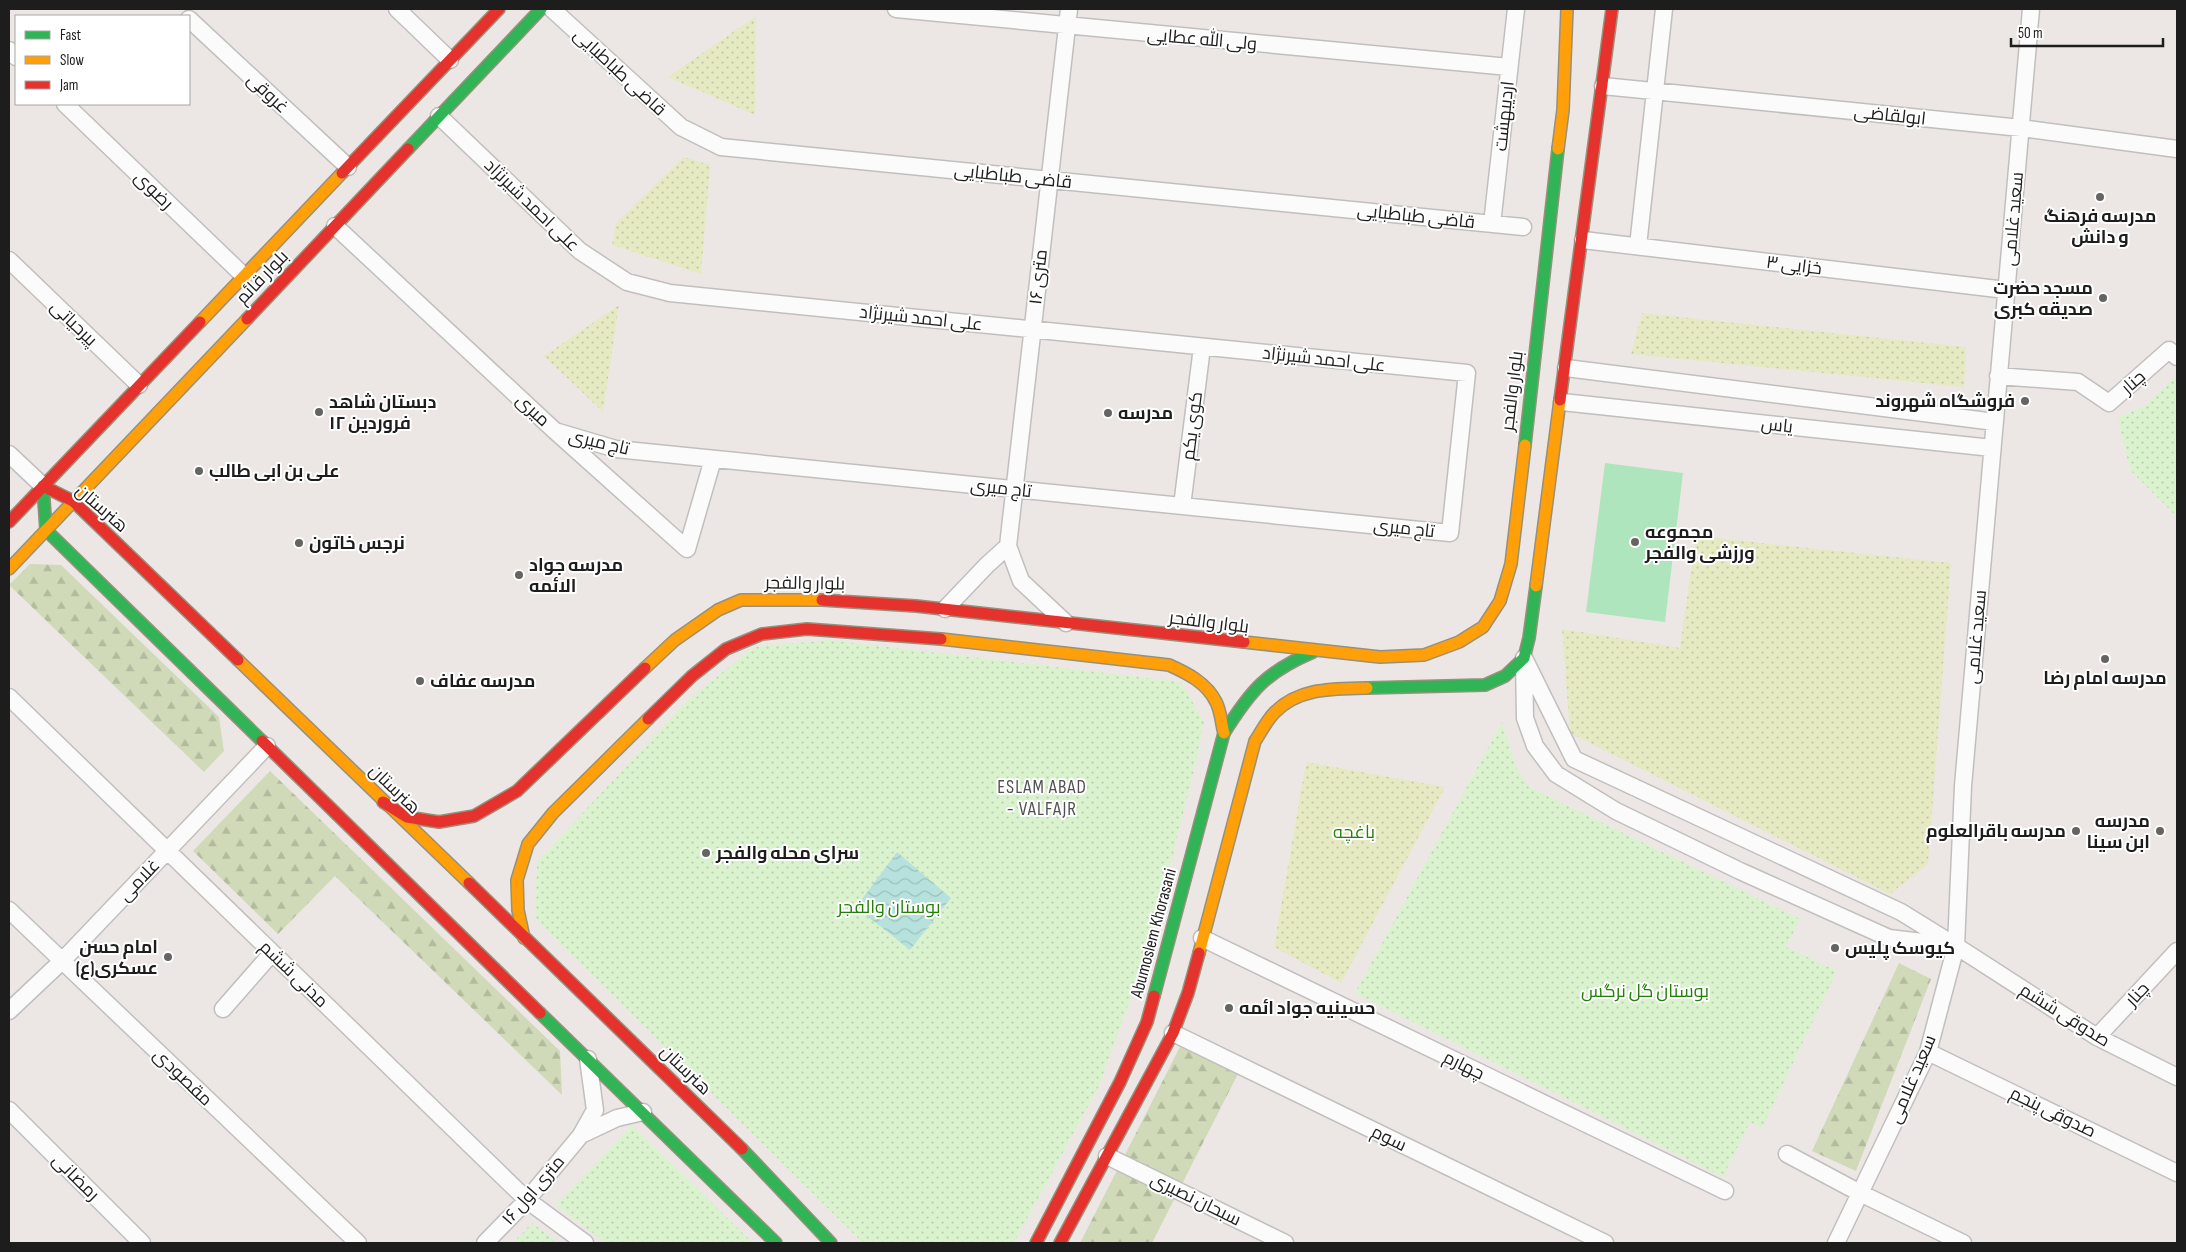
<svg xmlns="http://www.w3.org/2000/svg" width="2186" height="1252" viewBox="0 0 2186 1252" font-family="'Sofia Sans Condensed',Cairo,sans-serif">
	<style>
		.grass { fill: url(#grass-dots) }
		.forest { fill: url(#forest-firs) }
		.park { fill: url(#park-dots) }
		.pitch { fill: #aee5bc }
		.water { fill: url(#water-waves) }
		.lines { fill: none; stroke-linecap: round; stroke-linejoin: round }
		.street-casing { stroke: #c1bfbe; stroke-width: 19 }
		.fast-casing { stroke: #97907c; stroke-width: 14 }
		.slow-casing { stroke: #97907c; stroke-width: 14 }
		.jam-casing { stroke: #97907c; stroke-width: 14 }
		.street { stroke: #fcfbfb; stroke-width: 16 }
		.fast { stroke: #30b455; stroke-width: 11 }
		.slow { stroke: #ff9f0a; stroke-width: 11 }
		.jam { stroke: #e5322d; stroke-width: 11 }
		.poi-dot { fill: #656463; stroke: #fff; stroke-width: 2 }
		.labels { text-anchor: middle; stroke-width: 4; stroke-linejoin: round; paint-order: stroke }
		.street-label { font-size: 18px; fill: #1d1d1d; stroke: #fff }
		.poi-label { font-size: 18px; font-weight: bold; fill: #1d1d1d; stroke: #fff; text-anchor: start }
		.park-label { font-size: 18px; fill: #228006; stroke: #fff }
		.neighbourhood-label { font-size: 19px; letter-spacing: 1px; fill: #505050; stroke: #fff }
	</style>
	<defs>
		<pattern id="grass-dots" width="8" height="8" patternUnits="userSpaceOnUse" patternTransform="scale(1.25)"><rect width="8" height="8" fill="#e5eac2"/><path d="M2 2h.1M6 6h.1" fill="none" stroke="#c4c8a6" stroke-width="1.8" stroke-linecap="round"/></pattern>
		<pattern id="forest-firs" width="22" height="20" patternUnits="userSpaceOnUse" patternTransform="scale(1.25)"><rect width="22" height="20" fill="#d0dab8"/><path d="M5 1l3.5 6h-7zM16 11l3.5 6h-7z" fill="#b2bb9e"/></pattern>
		<pattern id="park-dots" width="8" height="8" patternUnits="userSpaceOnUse" patternTransform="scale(1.25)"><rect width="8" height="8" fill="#daf3ce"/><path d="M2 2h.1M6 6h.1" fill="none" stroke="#bbd0b0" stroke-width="1.8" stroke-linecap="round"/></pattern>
		<pattern id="water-waves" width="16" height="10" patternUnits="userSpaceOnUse" patternTransform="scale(1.25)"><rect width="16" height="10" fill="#b7e1dd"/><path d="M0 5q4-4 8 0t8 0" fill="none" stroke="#9dc1bd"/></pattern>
	</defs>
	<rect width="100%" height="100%" fill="#ece7e5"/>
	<path class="grass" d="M 756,16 L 755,115 L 668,77 Z
		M 684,157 L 710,165 L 701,274 L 612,245 L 616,223 Z
		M 619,305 L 603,412 L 544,356 Z
		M 1642,313 L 1966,347 L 1964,387 L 1631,354 Z
		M 1696,536 L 1951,563 L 1928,864 L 1890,894 L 1570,733 L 1562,629 L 1680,648 Z
		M 1306,762 L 1445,787 L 1341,983 L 1274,947 Z"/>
	<path class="forest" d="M 30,564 L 61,565 L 219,717 L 224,751 L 204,772 L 9,585 Z
		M 270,771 L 560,1051 L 562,1095 L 335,876 L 278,934 L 193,851 Z
		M 1899,963 L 1931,979 L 1856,1171 L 1812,1151 Z
		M 1184,1039 L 1241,1068 L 1152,1243 L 1080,1243 Z"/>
	<path class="park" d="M 2177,375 L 2177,517 L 2130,470 L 2118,418 L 2146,405 Z
		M 829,640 L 1181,682 L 1204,722 L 1194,770 L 1152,939 L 1099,1086 L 1014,1243 L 863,1243 L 535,918 L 537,862 L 687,701 L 754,647 Z
		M 1502,722 L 1515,765 L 1529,787 L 1800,919 L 1786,947 L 1837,971 L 1762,1128 L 1750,1122 L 1723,1177 L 1355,993 Z
		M 632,1125 L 753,1243 L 606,1243 L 556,1205 Z
		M 532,1223 L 559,1243 L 513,1243 Z"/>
	<path class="pitch" d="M 1605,463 L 1683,473 L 1665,622 L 1586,612 Z"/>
	<path class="water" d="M 897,852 L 951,898 L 910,950 L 856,907 Z"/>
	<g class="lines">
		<defs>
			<path id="street" d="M 397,9 L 450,60
				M 552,9 L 681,127 L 721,147 L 1523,227
				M 896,9 L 1509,67
				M 189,19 L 348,167
				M 9,50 L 16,57
				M 1603,86 L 2021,128 L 2177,149
				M 65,104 L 244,276
				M 439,116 L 580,251 L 627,282 L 670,293 L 1467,373 L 1450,533 L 616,449 L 555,431
				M 1492,224 L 1516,9
				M 335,226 L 555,431 L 687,549 L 713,459
				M 1583,240 L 2006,290
				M 1638,246 L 1664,9
				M 9,260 L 139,385
				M 1566,368 L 1995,422
				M 1998,376 L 2078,382 L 2109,403 L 2169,350 L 2177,357
				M 1562,402 L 1992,448
				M 9,454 L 43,486
				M 1182,506 L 1202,347
				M 1008,546 L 1069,9
				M 945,609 L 987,565 L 1008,546 L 1021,581 L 1066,623
				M 1524,658 L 1574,759 L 1901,912 L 1956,946 L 1889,938 L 1740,871 L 1616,811 L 1556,774 L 1535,746 L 1525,718 Z
				M 9,697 L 527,1200 L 585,1243
				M 9,910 L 358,1243
				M 1202,938 L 1725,1191
				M 1956,946 L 2097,1037 L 2177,1077
				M 223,1009 L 272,953
				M 9,1011 L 62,961 L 267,746
				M 1173,1033 L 1605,1243
				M 2097,1037 L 2177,951
				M 1928,1052 L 2177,1173
				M 9,1110 L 142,1243
				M 581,1135 L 617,1118 L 643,1112
				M 1787,1154 L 1860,1193 L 1963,1243
				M 1107,1156 L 1285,1243
				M 485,1243 L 527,1200 L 581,1135 L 595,1110 L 588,1059
				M 1836,1243 L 1928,1052 L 1956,946 L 1963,786 L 2031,9"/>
			<path id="fast" d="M 408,149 L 541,9
				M 1525,445 L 1558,149
				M 43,486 L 46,530 L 262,741
				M 1367,688 L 1485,685 L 1505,676 L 1524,658 L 1529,638 L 1536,586
				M 1154,996 L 1224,733 C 1251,690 1266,672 1313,652
				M 540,1013 L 776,1243
				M 742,1149 L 831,1243"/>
			<path id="slow" d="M 1558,149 L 1563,110 L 1567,9
				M 200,322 L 342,173
				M 9,569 L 247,319
				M 1536,586 L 1560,400
				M 941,639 L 1169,665 C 1187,673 1207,683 1216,702 C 1221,711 1221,723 1224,733
				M 1244,642 L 1380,657 L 1424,655 L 1459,642 L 1483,627 L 1500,601 L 1511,564 L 1525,445
				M 238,660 L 469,883
				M 645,668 L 675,640 L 718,610 L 741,600 L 822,600
				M 524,938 L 518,910 L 517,880 L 528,844 L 553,813 L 648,719
				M 1199,953 L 1255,741 C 1261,732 1267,720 1275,712 C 1300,687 1335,689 1367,688"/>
			<path id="jam" d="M 342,173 L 499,9
				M 247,319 L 408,149
				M 1560,400 L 1612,9
				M 43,486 L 73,501 L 238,660
				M 9,522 L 200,322
				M 822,600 L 916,606 L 1244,642
				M 648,719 L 692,676 L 726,649 L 762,634 L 807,629 L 941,639
				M 262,741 L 540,1013
				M 383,802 L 407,817 L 439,822 L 474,816 L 517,791 L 645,668
				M 469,883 L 742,1149
				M 1036,1243 L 1120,1082 L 1147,1022 L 1154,996
				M 1060,1243 L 1173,1033 L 1188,993 L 1199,953"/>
		</defs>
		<use href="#street" class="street-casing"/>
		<use href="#fast" class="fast-casing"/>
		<use href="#slow" class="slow-casing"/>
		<use href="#jam" class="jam-casing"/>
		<use href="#street" class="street"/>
		<use href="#fast" class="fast"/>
		<use href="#slow" class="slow"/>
		<use href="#jam" class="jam"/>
	</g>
	<g class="poi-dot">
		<circle cx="2100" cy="197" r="5"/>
		<circle cx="2103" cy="298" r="5"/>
		<circle cx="2025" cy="401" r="5"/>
		<circle cx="319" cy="412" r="5"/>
		<circle cx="1108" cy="413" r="5"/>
		<circle cx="199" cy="471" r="5"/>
		<circle cx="1635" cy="542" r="5"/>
		<circle cx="299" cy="543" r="5"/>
		<circle cx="519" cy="575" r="5"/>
		<circle cx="2105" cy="659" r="5"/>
		<circle cx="420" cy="681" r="5"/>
		<circle cx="2076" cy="831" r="5"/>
		<circle cx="2160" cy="831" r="5"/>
		<circle cx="706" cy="853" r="5"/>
		<circle cx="1835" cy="948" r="5"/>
		<circle cx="168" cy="957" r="5"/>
		<circle cx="1229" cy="1008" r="5"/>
	</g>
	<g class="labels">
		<g class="street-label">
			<text transform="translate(1202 39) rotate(5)" y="6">ولی الله عطایی</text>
			<text transform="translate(620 72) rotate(43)" y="6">قاضی طباطبایی</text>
			<text transform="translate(268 93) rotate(43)" y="6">غروقی</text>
			<text transform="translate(1890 115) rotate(6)" y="6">ابولقاضی</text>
			<text transform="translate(1504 116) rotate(-84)" y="6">اردیبهشت</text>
			<text transform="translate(1013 176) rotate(6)" y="6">قاضی طباطبایی</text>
			<text transform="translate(154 190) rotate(44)" y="6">رضوی</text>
			<text transform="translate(532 205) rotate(44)" y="6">علی احمد شیرنژاد</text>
			<text transform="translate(1416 216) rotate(6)" y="6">قاضی طباطبایی</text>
			<text transform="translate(2013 219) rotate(-85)" y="6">سعید غلامی</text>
			<text transform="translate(1794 265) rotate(7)" y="6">خزایی ۳</text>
			<text transform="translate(262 277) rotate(-46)" y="6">بلوار قائم</text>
			<text transform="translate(1038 277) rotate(-84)" y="6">۱۶ متری</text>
			<text transform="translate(921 318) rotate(6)" y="6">علی احمد شیرنژاد</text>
			<text transform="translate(74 323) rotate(44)" y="6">پیرحیاتی</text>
			<text transform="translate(1324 359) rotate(6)" y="6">علی احمد شیرنژاد</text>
			<text transform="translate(2133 382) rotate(-41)" y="6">چنار</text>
			<text transform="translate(1512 391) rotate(-83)" y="6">بلوار والفجر</text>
			<text transform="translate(533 410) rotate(43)" y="6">میری</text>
			<text transform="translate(1777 425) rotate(6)" y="6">یاس</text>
			<text transform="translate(1192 426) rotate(-83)" y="6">کوی یکم</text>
			<text transform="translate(599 442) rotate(13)" y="6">تاج میری</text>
			<text transform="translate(1001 488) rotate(6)" y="6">تاج میری</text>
			<text transform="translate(102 508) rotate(41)" y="6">هنرستان</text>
			<text transform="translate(1404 528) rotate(6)" y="6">تاج میری</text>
			<text transform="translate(805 583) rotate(1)" y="6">بلوار والفجر</text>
			<text transform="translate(1209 622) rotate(7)" y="6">بلوار والفجر</text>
			<text transform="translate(1976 637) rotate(-85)" y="6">سعید غلامی</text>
			<text transform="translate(395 789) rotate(44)" y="6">هنرستان</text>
			<text transform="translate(139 880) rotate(-46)" y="6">غلامی</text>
			<text transform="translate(1153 933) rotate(-75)" y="6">Abumoslem Khorasani</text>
			<text transform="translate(294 974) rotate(44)" y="6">مدنی ششم</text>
			<text transform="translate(2137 994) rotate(-47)" y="6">چنار</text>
			<text transform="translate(2065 1015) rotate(32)" y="6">صدوقی ششم</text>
			<text transform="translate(1464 1065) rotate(26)" y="6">چهارم</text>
			<text transform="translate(686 1070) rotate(44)" y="6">هنرستان</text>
			<text transform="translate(183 1077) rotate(44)" y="6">مقصودی</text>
			<text transform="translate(1912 1079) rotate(-67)" y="6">سعید غلامی</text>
			<text transform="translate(2053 1112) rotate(26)" y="6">صدوقی پنجم</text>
			<text transform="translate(1389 1138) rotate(26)" y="6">سوم</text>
			<text transform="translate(76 1177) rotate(45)" y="6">رمضانی</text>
			<text transform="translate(533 1190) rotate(-49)" y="6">۱۶ متری اول</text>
			<text transform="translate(1196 1199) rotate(26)" y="6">سبحان نصیری</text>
		</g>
		<g class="poi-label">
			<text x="2100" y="222" text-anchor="middle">مدرسه فرهنگ<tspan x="2100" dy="21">و دانش</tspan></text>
			<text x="2093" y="294" text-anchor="end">مسجد حضرت<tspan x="2093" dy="21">صدیقه کبری</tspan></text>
			<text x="2015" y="407" text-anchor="end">فروشگاه شهروند</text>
			<text x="329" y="408">دبستان شاهد<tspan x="329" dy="21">۱۲ فروردین</tspan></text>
			<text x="1118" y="419">مدرسه</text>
			<text x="209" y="477">علی بن ابی طالب</text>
			<text x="1645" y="538">مجموعه<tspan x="1645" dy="21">ورزشی والفجر</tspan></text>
			<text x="309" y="549">نرجس خاتون</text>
			<text x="529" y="571">مدرسه جواد<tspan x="529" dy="21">الائمه</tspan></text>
			<text x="2105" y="684" text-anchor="middle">مدرسه امام رضا</text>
			<text x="430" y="687">مدرسه عفاف</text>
			<text x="2150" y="827" text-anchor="end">مدرسه<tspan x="2150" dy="21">ابن سینا</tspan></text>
			<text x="2066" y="837" text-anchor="end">مدرسه باقرالعلوم</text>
			<text x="716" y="859">سرای محله والفجر</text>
			<text x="158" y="953" text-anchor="end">امام حسن<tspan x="158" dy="21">عسکری(ع)</tspan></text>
			<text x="1845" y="954">کیوسک پلیس</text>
			<text x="1239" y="1014">حسینیه جواد ائمه</text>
		</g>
		<g class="park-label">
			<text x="1354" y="838">باغچه</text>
			<text x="889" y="913">بوستان والفجر</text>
			<text x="1645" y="997">بوستان گل نرگس</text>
		</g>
		<g class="neighbourhood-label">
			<text x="1042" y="793">ESLAM ABAD<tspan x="1042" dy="22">- VALFAJR</tspan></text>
		</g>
	</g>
	<rect width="2186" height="1252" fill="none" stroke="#1d1d1d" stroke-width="20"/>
	<rect x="15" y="15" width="175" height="90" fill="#ffffff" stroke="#a5a5a5"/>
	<rect x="25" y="31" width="25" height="8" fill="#30b455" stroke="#a5a5a5"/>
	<text x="60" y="40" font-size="15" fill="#1d1d1d">Fast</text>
	<rect x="25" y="56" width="25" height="8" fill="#ff9f0a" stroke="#a5a5a5"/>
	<text x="60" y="65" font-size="15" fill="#1d1d1d">Slow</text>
	<rect x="25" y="81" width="25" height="8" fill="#e5322d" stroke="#a5a5a5"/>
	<text x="60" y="90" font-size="15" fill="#1d1d1d">Jam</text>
	<path d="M2011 38v8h152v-8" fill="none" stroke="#1d1d1d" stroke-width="2.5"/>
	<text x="2018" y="38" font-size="15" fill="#1d1d1d" stroke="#ffffff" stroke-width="4" paint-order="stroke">50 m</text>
</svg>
